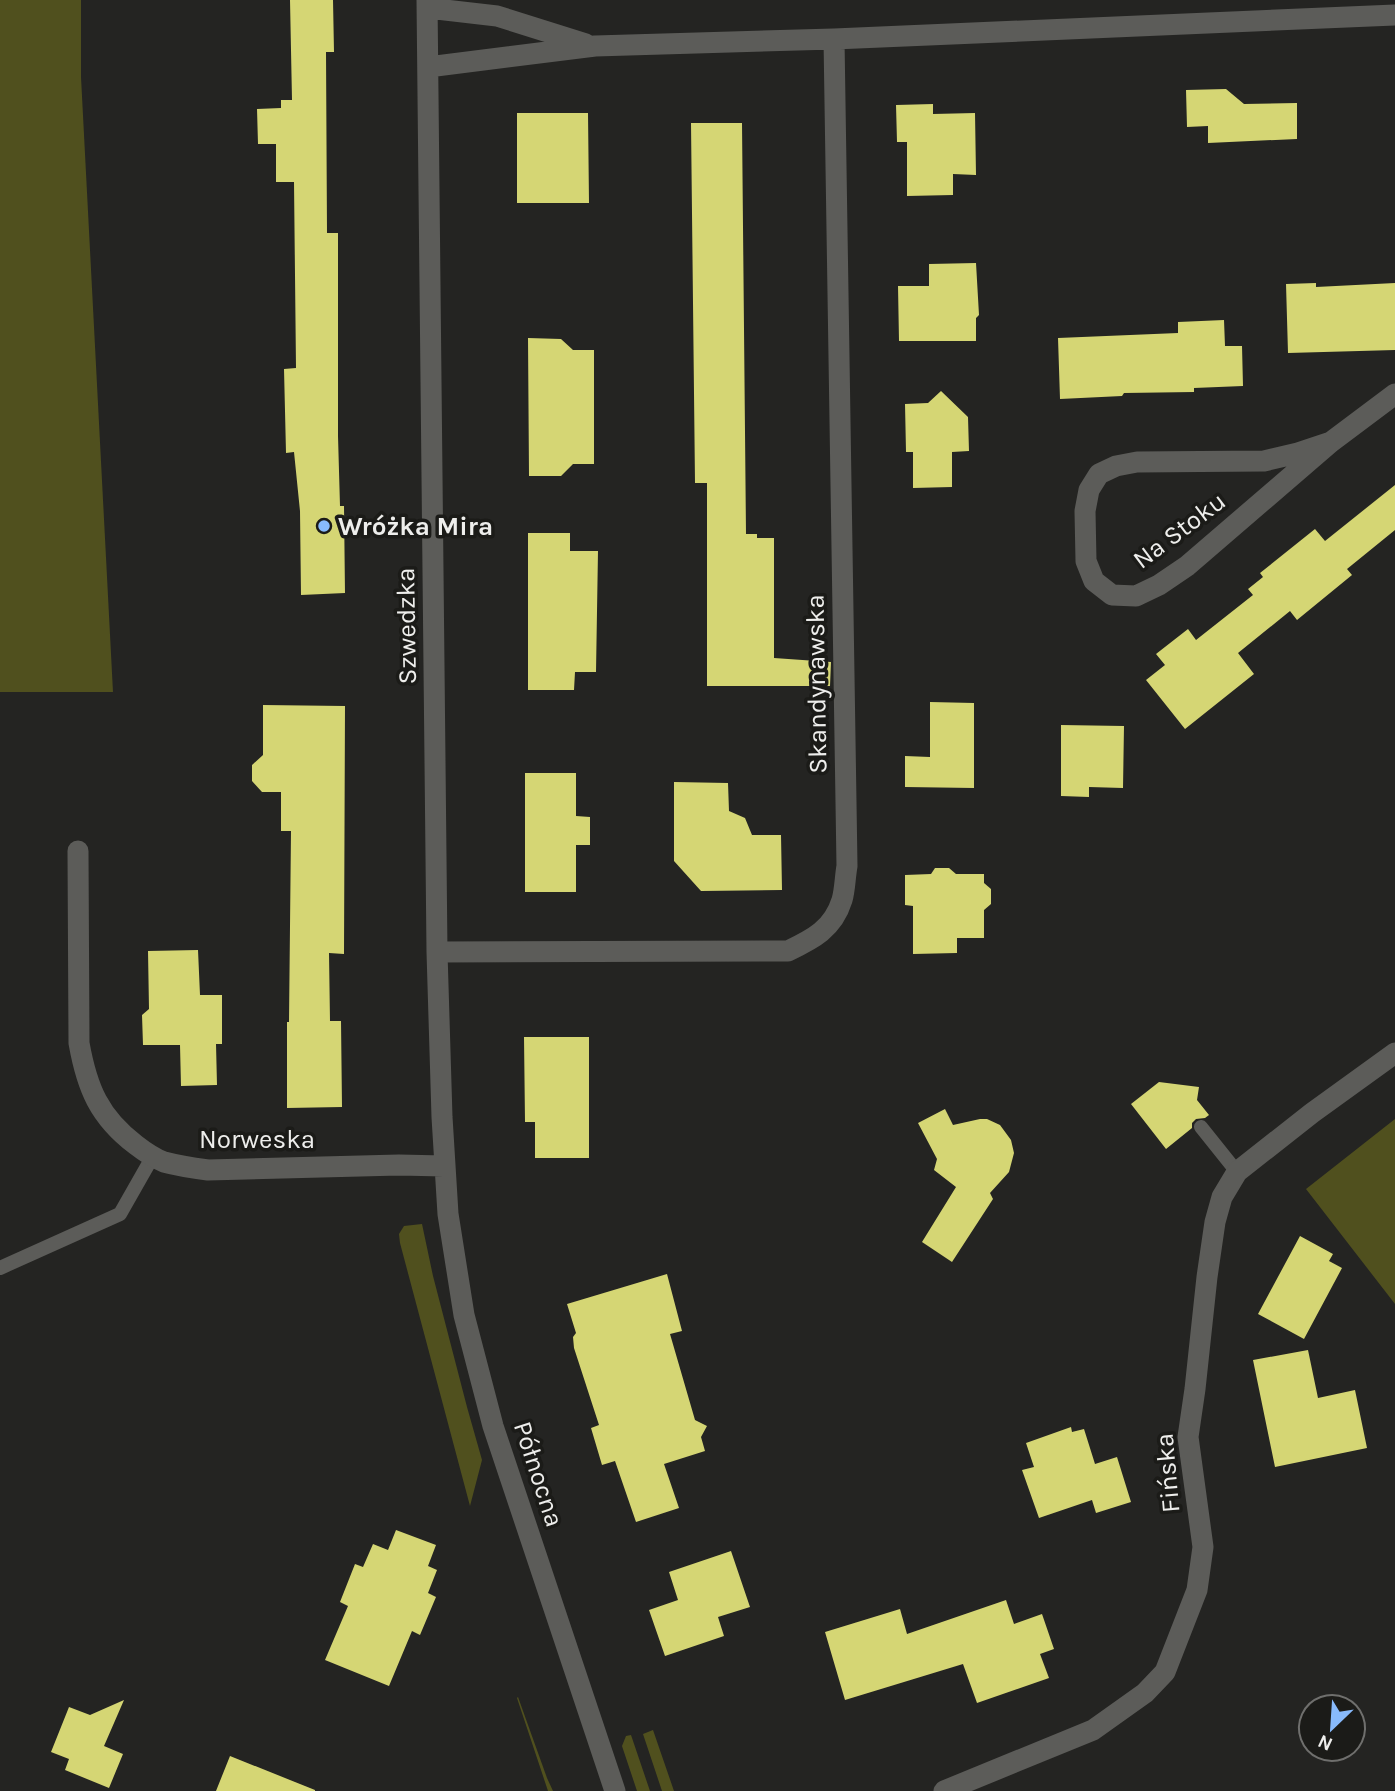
<svg xmlns="http://www.w3.org/2000/svg" width="1395" height="1791" viewBox="0 0 1395 1791" font-family="Karla,sans-serif">
	<style>
		.green { fill: #50501e }
		.building { fill: #d5d674 }
		.lines { fill: none; stroke-linecap: round; stroke-linejoin: round }
		.lane { stroke: #5c5c59; stroke-width: 14 }
		.street { stroke: #5c5c59; stroke-width: 21 }
		.poi-dot { fill: #88bafc; stroke: #1b1b18; stroke-width: 2.5 }
		.labels { text-anchor: middle; stroke-width: 7; stroke-linejoin: round; paint-order: stroke }
		.poi-label { font-size: 26px; font-weight: bold; fill: #eeeeec; stroke: #1b1b18; text-anchor: start }
		.street-label { font-size: 26px; fill: #eeeeec; stroke: #1b1b18 }
	</style>
	<rect width="100%" height="100%" fill="#242422"/>
	<path class="green" d="M 0,0 L 81,0 L 81,77 L 113,692 L 0,692 Z
		M 1395,1119 L 1395,1304 L 1306,1189 Z
		M 422,1224 L 433,1276 L 467,1407 L 482,1460 L 470,1506 L 400,1243 L 399,1234 L 404,1226 Z
		M 518,1697 L 547,1778 L 553,1791 L 548,1791 L 517,1698 Z
		M 653,1730 L 674,1791 L 662,1791 L 643,1734 Z
		M 631,1735 L 650,1791 L 637,1791 L 622,1746 L 626,1736 Z"/>
	<path class="building" d="M 290,0 L 333,0 L 334,52 L 326,52 L 327,233 L 338,233 L 338,436 L 340,506 L 344,506 L 345,593 L 301,595 L 300,511 L 294,452 L 286,453 L 284,369 L 296,368 L 294,182 L 276,182 L 276,144 L 258,144 L 257,109 L 281,108 L 281,100 L 292,100 Z
		M 1226,89 L 1244,104 L 1297,103 L 1297,139 L 1208,143 L 1208,126 L 1187,127 L 1186,90 Z
		M 933,104 L 933,114 L 975,113 L 976,175 L 953,174 L 953,195 L 907,196 L 907,142 L 897,142 L 896,105 Z
		M 517,113 L 588,113 L 589,203 L 517,203 Z
		M 691,123 L 742,123 L 746,534 L 757,534 L 757,538 L 774,538 L 774,658 L 831,662 L 830,686 L 707,686 L 707,483 L 695,483 Z
		M 976,263 L 979,315 L 976,318 L 976,341 L 899,341 L 898,286 L 929,286 L 929,264 Z
		M 1316,283 L 1316,287 L 1395,283 L 1395,350 L 1288,353 L 1286,284 Z
		M 1224,320 L 1225,346 L 1242,346 L 1243,386 L 1194,388 L 1194,392 L 1124,393 L 1122,396 L 1060,399 L 1058,338 L 1178,333 L 1178,322 Z
		M 528,338 L 561,339 L 573,350 L 594,350 L 594,464 L 573,464 L 561,476 L 529,476 Z
		M 941,391 L 968,417 L 969,451 L 952,452 L 952,487 L 913,488 L 913,452 L 906,452 L 905,404 L 928,403 Z
		M 1395,485 L 1395,530 L 1347,569 L 1352,575 L 1297,620 L 1290,611 L 1238,653 L 1254,674 L 1185,729 L 1146,680 L 1165,665 L 1156,654 L 1188,629 L 1196,640 L 1253,595 L 1248,589 L 1263,577 L 1260,573 L 1315,529 L 1325,541 Z
		M 528,533 L 570,533 L 570,551 L 598,551 L 596,672 L 575,672 L 574,690 L 528,690 Z
		M 930,702 L 974,703 L 974,788 L 905,787 L 905,756 L 930,757 Z
		M 263,705 L 345,706 L 344,954 L 329,953 L 330,1021 L 341,1021 L 342,1107 L 287,1108 L 287,1022 L 289,1022 L 291,831 L 281,831 L 281,792 L 262,792 L 252,781 L 252,765 L 263,755 Z
		M 1061,725 L 1124,726 L 1123,788 L 1089,787 L 1089,797 L 1061,796 Z
		M 525,773 L 576,773 L 576,816 L 590,817 L 590,845 L 576,845 L 576,892 L 525,892 Z
		M 674,782 L 728,783 L 729,811 L 745,818 L 752,835 L 781,835 L 782,890 L 701,891 L 674,861 Z
		M 935,868 L 949,868 L 956,874 L 984,874 L 984,883 L 991,889 L 991,904 L 984,910 L 984,938 L 957,938 L 957,953 L 913,954 L 913,906 L 905,905 L 905,875 L 931,874 Z
		M 198,950 L 200,995 L 222,995 L 222,1044 L 216,1044 L 217,1085 L 181,1086 L 180,1045 L 143,1045 L 142,1015 L 149,1009 L 148,951 Z
		M 524,1037 L 589,1037 L 589,1158 L 535,1158 L 535,1122 L 525,1122 Z
		M 1159,1082 L 1199,1087 L 1197,1100 L 1209,1115 L 1205,1118 L 1196,1119 L 1192,1123 L 1192,1128 L 1166,1149 L 1131,1104 Z
		M 945,1109 L 953,1125 L 980,1119 L 987,1119 L 1000,1125 L 1011,1140 L 1014,1153 L 1009,1172 L 990,1193 L 993,1199 L 952,1262 L 922,1242 L 956,1187 L 934,1170 L 937,1159 L 918,1123 Z
		M 1300,1236 L 1333,1254 L 1329,1261 L 1342,1268 L 1304,1339 L 1258,1314 Z
		M 667,1274 L 682,1331 L 670,1334 L 695,1420 L 707,1426 L 701,1437 L 705,1451 L 664,1464 L 679,1508 L 636,1522 L 615,1461 L 602,1465 L 591,1428 L 599,1425 L 574,1348 L 573,1337 L 576,1333 L 567,1304 Z
		M 1308,1350 L 1318,1398 L 1355,1390 L 1367,1448 L 1275,1467 L 1253,1360 Z
		M 1071,1427 L 1072,1432 L 1084,1429 L 1095,1464 L 1117,1457 L 1131,1502 L 1096,1513 L 1092,1500 L 1039,1518 L 1022,1470 L 1034,1467 L 1026,1443 Z
		M 396,1530 L 436,1545 L 428,1566 L 437,1570 L 428,1593 L 436,1597 L 420,1635 L 412,1631 L 389,1686 L 325,1660 L 348,1606 L 340,1602 L 355,1564 L 363,1567 L 373,1544 L 388,1550 Z
		M 731,1551 L 750,1607 L 718,1617 L 724,1636 L 665,1656 L 649,1610 L 678,1600 L 669,1572 Z
		M 1006,1600 L 1014,1624 L 1042,1614 L 1054,1649 L 1040,1654 L 1049,1678 L 977,1703 L 963,1664 L 845,1700 L 825,1632 L 900,1609 L 907,1634 Z
		M 124,1700 L 104,1746 L 123,1754 L 109,1788 L 65,1770 L 69,1759 L 51,1752 L 69,1707 L 90,1715 Z
		M 230,1756 L 315,1790 L 315,1791 L 216,1791 Z"/>
	<g class="lines">
		<path class="lane" d="M 1201,1127 L 1237,1172
			M 0,1268 L 120,1214 L 153,1156"/>
		<path class="street" d="M 427,0 L 437,952 L 442,1117 L 448,1214 L 464,1315 L 493,1426 L 615,1791
			M 428,8 L 497,16 L 586,44
			M 428,67 L 595,46 L 834,39 L 1395,15
			M 1331,442 L 1298,453 L 1264,461 L 1137,462 L 1116,466 L 1099,474 L 1089,490 L 1085,511 L 1086,561 L 1094,581 L 1112,595 L 1136,596 L 1159,585 L 1187,566 L 1331,442 L 1395,394
			M 78,851 L 79,1043 C 87,1088 99,1117 136,1145 C 145,1152 154,1158 164,1162 C 179,1166 193,1168 208,1170 L 399,1165 L 444,1166
			M 437,952 L 788,951 C 813,939 833,929 842,900 C 845,890 845,877 847,866 L 834,39
			M 944,1791 L 1093,1730 L 1145,1693 L 1165,1672 L 1197,1590 L 1203,1547 L 1188,1437 L 1195,1389 L 1207,1277 L 1215,1222 L 1222,1197 L 1237,1172 L 1312,1113 L 1395,1053"/>
	</g>
	<circle class="poi-dot" cx="324" cy="526" r="7"/>
	<g class="labels">
		<g class="poi-label">
			<text x="338" y="535">Wróżka Mira</text>
		</g>
		<g class="street-label">
			<text transform="translate(1179 530) rotate(-37)" y="9">Na Stoku</text>
			<text transform="translate(406 626) rotate(-91)" y="9">Szwedzka</text>
			<text transform="translate(816 684) rotate(-91)" y="9">Skandynawska</text>
			<text x="257" y="1148">Norweska</text>
			<text transform="translate(1167 1473) rotate(-95)" y="9">Fińska</text>
			<text transform="translate(539 1474) rotate(72)" y="9">Północna</text>
		</g>
	</g>
	<g transform="translate(1332 1728) rotate(205)"><circle r="33" fill="#1b1b18" stroke="#6f6f6d" stroke-width="2"/>
	<path d="M0-5L12 26L0 18L-12 26Z" fill="#88bafc"/>
	<text y="-10" font-size="19" font-weight="bold" text-anchor="middle" fill="#eeeeec">N</text>
	</g>
</svg>
